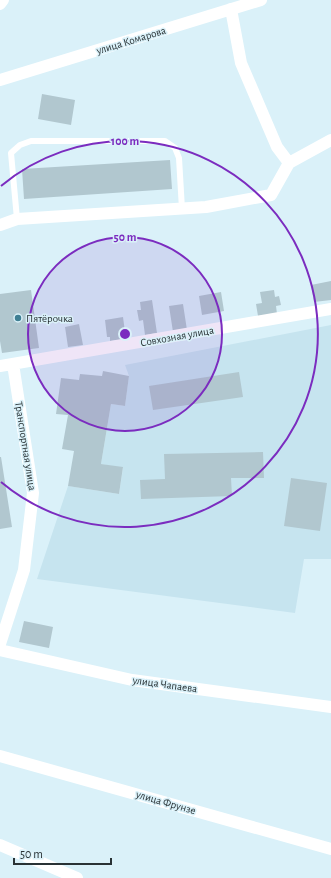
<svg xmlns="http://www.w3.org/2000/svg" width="331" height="878" viewBox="0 0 331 878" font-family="'Alegreya Sans',sans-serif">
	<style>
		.built { fill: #c6e4ef }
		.building { fill: #b1c7cf }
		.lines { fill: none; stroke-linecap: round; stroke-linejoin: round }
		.lane { stroke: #fff; stroke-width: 6 }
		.street { stroke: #fff; stroke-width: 12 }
		.ring { fill: none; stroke: #7b2cbf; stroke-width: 2 }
		.poi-dot { fill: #3f7f93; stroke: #daf1f9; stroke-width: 1.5 }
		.labels { text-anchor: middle; stroke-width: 3; stroke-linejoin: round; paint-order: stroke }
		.street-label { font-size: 11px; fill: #293235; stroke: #daf1f9 }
		.poi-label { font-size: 11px; fill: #293235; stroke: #daf1f9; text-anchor: start }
		.centre { fill: #7b2cbf; stroke: #daf1f9; stroke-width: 2 }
		.ring-label { font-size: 12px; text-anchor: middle; font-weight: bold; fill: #7b2cbf; stroke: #daf1f9; stroke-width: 3; stroke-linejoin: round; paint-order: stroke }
	</style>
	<rect width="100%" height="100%" fill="#daf1f9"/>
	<path class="built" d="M 331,325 L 331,559 L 304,559 L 295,613 L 37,579 L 68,486 L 119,494 L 123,468 L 101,464 L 111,404 L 125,406 L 129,376 L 125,365 Z"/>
	<path class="building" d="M 42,94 L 75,100 L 71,125 L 38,119 Z
		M 170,160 L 172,189 L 24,199 L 22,169 Z
		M 331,281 L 331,300 L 314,302 L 311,285 Z
		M 31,290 L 39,348 L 2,353 L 0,341 L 0,294 Z
		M 274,290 L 275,297 L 279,296 L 281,305 L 276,306 L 277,314 L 258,316 L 256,304 L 262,303 L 260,292 Z
		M 221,292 L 224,311 L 202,315 L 199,296 Z
		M 152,300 L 157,333 L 145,335 L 143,320 L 139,321 L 137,310 L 141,310 L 140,302 Z
		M 183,304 L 187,330 L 173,332 L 169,306 Z
		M 123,317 L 126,339 L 110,341 L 110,337 L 107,337 L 105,320 Z
		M 79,324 L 83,345 L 68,347 L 65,327 Z
		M 103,371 L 129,376 L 125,406 L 111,404 L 101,464 L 123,467 L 119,494 L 68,486 L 74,451 L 62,449 L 68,415 L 56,414 L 61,378 L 79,380 L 80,374 L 102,376 Z
		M 239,372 L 243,397 L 153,410 L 149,386 Z
		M 263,452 L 264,478 L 231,478 L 232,496 L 141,499 L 140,480 L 165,479 L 164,454 Z
		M 0,457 L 1,457 L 12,527 L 0,529 Z
		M 291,478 L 327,483 L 320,531 L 284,526 Z
		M 24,621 L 53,627 L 49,648 L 19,642 Z"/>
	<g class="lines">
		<path class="lane" d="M 17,219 L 11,153 L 20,145 L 31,141 L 165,141 L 175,148 L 179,158 L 182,209"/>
		<path class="street" d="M 0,4 L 3,0
			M 231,9 L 241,63 L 277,147 L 289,163
			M 0,80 L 261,0
			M 289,163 L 331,140
			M 0,225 L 17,219 L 206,207 L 271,195 L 289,163
			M 0,366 L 331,309
			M 0,644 L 24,570 L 33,493 L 13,364
			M 0,650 L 132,680 L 331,707
			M 0,756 L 331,849
			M 0,845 L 77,878"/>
	</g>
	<circle cx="125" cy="334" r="97" fill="#7b2cbf" fill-opacity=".12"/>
	<g class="ring">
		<circle cx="125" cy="334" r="97"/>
		<path d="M1 186A193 193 0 1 1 1 482"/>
	</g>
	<circle class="poi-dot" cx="18" cy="318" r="4"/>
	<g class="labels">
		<g class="street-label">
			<text transform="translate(131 40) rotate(-17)" y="4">улица Комарова</text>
			<text transform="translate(177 336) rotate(-10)" y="4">Совхозная улица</text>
			<text transform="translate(26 446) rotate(81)" y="4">Транспортная улица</text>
			<text transform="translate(165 684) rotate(8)" y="4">улица Чапаева</text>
			<text transform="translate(166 802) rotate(16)" y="4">улица Фрунзе</text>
		</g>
		<g class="poi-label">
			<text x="26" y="322">Пятёрочка</text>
		</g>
	</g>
	<circle cx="125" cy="334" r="6" class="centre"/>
	<g class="ring-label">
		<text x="125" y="145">100 m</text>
		<text x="125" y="241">50 m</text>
	</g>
	<path d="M14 858v6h97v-6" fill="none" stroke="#293235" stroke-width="2"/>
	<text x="20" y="858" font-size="12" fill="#293235" stroke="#daf1f9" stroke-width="3" paint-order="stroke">50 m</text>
</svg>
